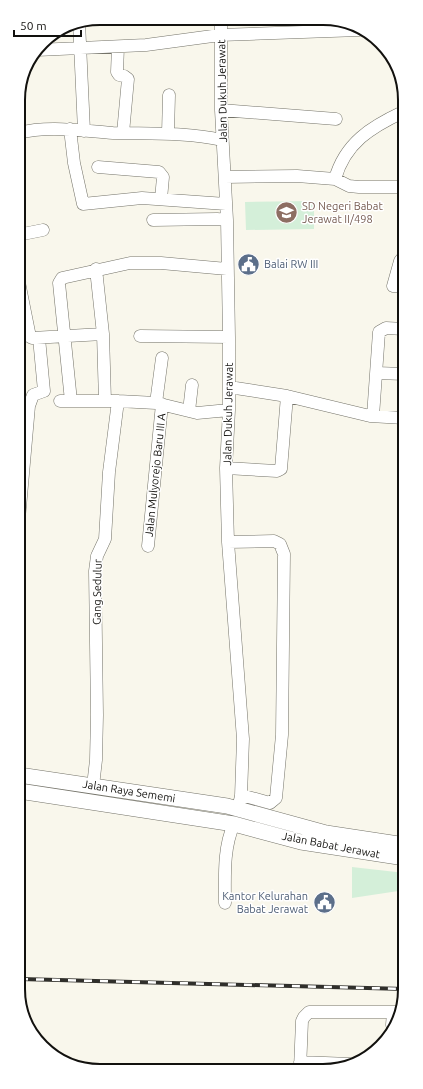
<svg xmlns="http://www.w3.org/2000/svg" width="423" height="1089" viewBox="0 0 423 1089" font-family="Ubuntu,sans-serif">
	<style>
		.green { fill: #d4efd9 }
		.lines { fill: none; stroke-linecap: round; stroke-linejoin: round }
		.minor-casing { stroke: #747369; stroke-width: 13 }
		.major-casing { stroke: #747369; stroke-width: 16 }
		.minor { stroke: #fff; stroke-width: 12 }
		.major { stroke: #fff; stroke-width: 15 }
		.rail-casing { stroke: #302f2b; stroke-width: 4 }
		.rail { stroke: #fff; stroke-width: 2.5; stroke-dasharray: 8; stroke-linecap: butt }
		.labels { text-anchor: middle; stroke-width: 3; stroke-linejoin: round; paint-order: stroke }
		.street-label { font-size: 11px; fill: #12110e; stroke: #fff }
		.education-label { font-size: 11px; fill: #785e54; stroke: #fff; text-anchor: start }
		.service-label { font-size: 11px; fill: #4e5e75; stroke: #fff; text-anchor: start }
		.rim { fill: none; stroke: #12110e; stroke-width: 2 }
	</style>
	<rect width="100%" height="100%" fill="#f9f7ec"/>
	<path class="green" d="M 314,201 L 314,229 L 246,230 L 245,202 Z
		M 352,867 L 405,873 L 405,890 L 352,898 Z"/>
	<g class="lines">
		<defs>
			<path id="minor" d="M 221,19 L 221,110 L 227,220 L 229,337 L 229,410 L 226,468 L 228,542 L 243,739 L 241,796 L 238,809
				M 79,22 L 84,131
				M 118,47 L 117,72 L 119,75 L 124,76 L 128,79 L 123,133
				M 37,50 L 146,45 L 220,35 L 359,30
				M 221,110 L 336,119
				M 70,129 L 74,163 L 83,204 L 142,198 L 226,204
				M 18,133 C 49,125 82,131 113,133 C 150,134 186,132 222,140
				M 168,133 L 169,95
				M 98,167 L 159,172 L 163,177 L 161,199
				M 225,177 L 297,176 L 335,179 L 349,186 L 359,187 L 404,187
				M 335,179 C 345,143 371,127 403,112
				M 153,220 L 217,219 L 227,220
				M 18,235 L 43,230
				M 404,256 L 400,261 L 393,286 L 404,287
				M 96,269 L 103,334 L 105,401
				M 18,277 L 30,337 L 32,338 L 103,334
				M 140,336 L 229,337
				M 377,373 L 404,374
				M 229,387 L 287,396 L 370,416 L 404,418
				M 60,401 L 118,401 L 156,403 L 197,413 L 229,410
				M 71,401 L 59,283 L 62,278 L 130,263 L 161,263 L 227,269
				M 156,403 L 162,358
				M 189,411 L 192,385
				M 373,416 L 379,332 L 386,328 L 404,329
				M 226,468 L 277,471 L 281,469 L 287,396
				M 19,519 L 29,406 L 33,395 L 44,391 L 39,338
				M 228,542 L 274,541 L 280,544 L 284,554 L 282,735 L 276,798 L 270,803 L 241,795
				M 148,546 L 162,404
				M 93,786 L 96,760 L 97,715 L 95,571 L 97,556 L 105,539 L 109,472 L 118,401
				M 225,903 C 225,877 223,848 234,824
				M 392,1025 L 393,1012
				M 300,1062 L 350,1064
				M 300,1069 L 302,1021 L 304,1017 L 309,1012 L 398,1012"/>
			<path id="major" d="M 19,775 L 227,806 L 326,833 L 405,845
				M 19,791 L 234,824 L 301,842 L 405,858"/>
		</defs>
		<use href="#minor" class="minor-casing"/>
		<use href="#major" class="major-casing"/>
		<use href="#minor" class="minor"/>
		<use href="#major" class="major"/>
		<defs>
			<path id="rail" d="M 20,979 L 405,989"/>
		</defs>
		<use href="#rail" class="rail-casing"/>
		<use href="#rail" class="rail"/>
	</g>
	<defs>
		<symbol id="school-disc" viewBox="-11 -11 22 22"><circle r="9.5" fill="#8d6e63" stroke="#fff"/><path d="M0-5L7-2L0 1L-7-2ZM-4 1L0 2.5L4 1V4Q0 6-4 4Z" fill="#fff"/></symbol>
		<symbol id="civic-disc" viewBox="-11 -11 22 22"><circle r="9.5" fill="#5c6f8a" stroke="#fff"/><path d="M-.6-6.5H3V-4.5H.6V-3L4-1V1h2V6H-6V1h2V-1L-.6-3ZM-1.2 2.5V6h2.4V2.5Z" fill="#fff"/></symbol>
	</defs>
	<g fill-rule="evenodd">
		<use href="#school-disc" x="274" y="200" width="25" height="25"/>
		<use href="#civic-disc" x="236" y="252" width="25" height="25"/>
		<use href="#civic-disc" x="312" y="890" width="25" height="25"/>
	</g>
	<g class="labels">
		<g class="street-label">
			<text transform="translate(222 91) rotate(-91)" y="4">Jalan Dukuh Jerawat</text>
			<text transform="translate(228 414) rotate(-89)" y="4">Jalan Dukuh Jerawat</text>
			<text transform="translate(155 475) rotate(-84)" y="4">Jalan Mulyorejo Baru III A</text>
			<text transform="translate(97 592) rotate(-89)" y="4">Gang Sedulur</text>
			<text transform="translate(129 791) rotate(9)" y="4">Jalan Raya Sememi</text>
			<text transform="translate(331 845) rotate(11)" y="4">Jalan Babat Jerawat</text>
		</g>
		<g class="education-label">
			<text x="302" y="210">SD Negeri Babat<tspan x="302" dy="13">Jerawat II/498</tspan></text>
		</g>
		<g class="service-label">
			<text x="264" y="268">Balai RW III</text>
			<text x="308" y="900" text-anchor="end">Kantor Kelurahan<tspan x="308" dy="13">Babat Jerawat</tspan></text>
		</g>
	</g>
	<path d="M0 0H423V1089H0ZM100 25H323A75 75 0 0 1 398 100V989A75 75 0 0 1 323 1064H100A75 75 0 0 1 25 989V100A75 75 0 0 1 100 25Z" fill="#fff" fill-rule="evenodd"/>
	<path class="rim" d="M100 25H323A75 75 0 0 1 398 100V989A75 75 0 0 1 323 1064H100A75 75 0 0 1 25 989V100A75 75 0 0 1 100 25Z"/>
	<path d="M14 30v6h67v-6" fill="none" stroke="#12110e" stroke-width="2"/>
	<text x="20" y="30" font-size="12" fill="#12110e" stroke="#ffffff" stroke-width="3" paint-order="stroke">50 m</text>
</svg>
